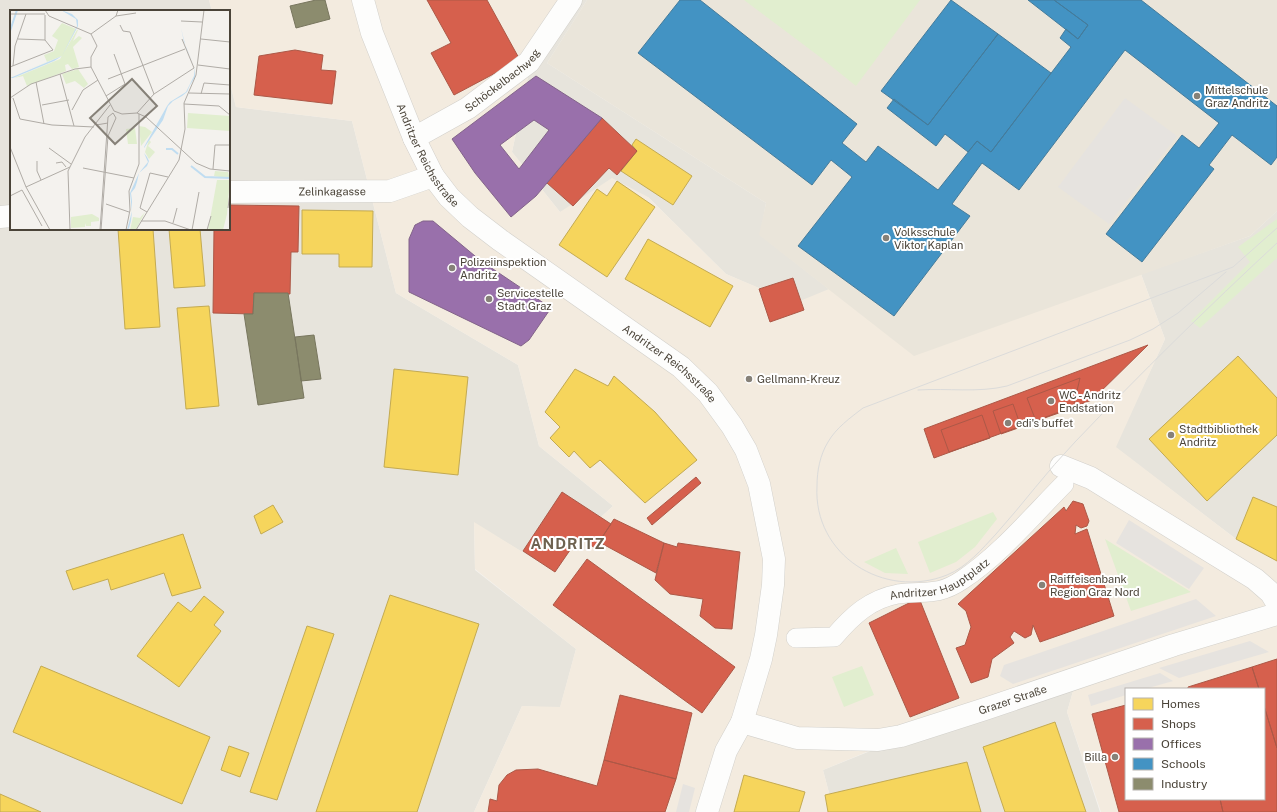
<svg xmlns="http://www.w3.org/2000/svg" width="1277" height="812" viewBox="0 0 1277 812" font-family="'Public Sans',sans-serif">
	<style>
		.residential { fill: #e7e4dc }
		.commercial { fill: #f3ebdf; fill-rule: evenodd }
		.education { fill: #eae5da }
		.green { fill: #e1eecf }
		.parking { fill: #e6e3df }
		.homes { fill: #f6d55c; stroke: #c3aa52 }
		.shops { fill: #d6604d; stroke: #ac5847 }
		.offices { fill: #9970ab; stroke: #826389; fill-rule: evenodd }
		.schools { fill: #4393c3; stroke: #457b9a }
		.industry { fill: #8c8c6e; stroke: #78765e }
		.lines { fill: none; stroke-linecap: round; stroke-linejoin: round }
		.pedestrian-casing { stroke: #d2d0cb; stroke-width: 20 }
		.minor-casing { stroke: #d2d0cb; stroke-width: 23 }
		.tertiary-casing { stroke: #d2d0cb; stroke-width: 23 }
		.pedestrian { stroke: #fdfdfc; stroke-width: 19 }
		.minor { stroke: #fdfdfc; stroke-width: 22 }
		.tertiary { stroke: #fdfdfc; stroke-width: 22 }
		.tram { stroke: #dbdbda; stroke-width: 1 }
		.poi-dot { fill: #868178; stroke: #fff; stroke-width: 1.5 }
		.labels { text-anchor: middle; stroke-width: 4; stroke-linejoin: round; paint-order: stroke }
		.street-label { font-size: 11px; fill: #4b4439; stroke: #fff }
		.poi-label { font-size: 11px; fill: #4b4439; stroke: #fff; text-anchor: start }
		.district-label { font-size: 15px; font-weight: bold; letter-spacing: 1px; fill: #6e6250; stroke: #fff }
		.inset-river { fill: none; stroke: #c0ddf1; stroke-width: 2 }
		.inset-road { fill: none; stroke: #b0aca6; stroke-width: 1 }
		.view { fill: #868178; fill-opacity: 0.15; stroke: #868178; stroke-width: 2 }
		.inset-edge { fill: none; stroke: #4b4439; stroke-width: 2 }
	</style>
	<rect width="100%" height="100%" fill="#f4f2ee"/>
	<path class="residential" d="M 0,0 L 209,0 L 212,11 L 11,11 L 11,229 L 229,229 L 229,79 L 236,107 L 352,121 L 396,293 L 518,365 L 539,446 L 613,506 L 579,537 L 555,572 L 474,523 L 475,570 L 576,649 L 560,708 L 522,706 L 474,812 L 0,812 Z
		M 562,0 L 587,0 L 547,63 L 766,203 L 760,235 L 914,356 L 726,274 L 648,197 L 560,212 L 512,152 L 530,67 Z
		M 1277,211 L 1277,561 L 1236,539 L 1115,447 L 1165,339 L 1141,274 L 1250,236 Z
		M 1080,667 L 1067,712 L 1100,812 L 834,812 L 823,770 Z"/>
	<path class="commercial" d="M 209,0 L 562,0 L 530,67 L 512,152 L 560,212 L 612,178 L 648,197 L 726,274 L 795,303 L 829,289 L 914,355 L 1141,274 L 1165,339 L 1116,447 L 1236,539 L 1277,561 L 1277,812 L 1101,812 L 1067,712 L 1080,667 L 990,701 L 823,770 L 834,812 L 474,812 L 522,706 L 560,707 L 576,649 L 475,569 L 474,522 L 555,572 L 579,537 L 613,506 L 539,446 L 518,365 L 396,293 L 352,121 L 236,107 L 229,79 L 229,11 L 212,11 ZM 1126,689 L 1264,689 L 1264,799 L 1126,799 Z"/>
	<path class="education" d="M 587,0 L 1277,0 L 1277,211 L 1250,236 L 914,356 L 759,235 L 766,203 L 547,63 Z"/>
	<path class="green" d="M 744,0 L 920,0 L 856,86 L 820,57 Z
		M 1277,219 L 1277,258 L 1200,328 L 1191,321 L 1250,262 L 1238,247 Z
		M 993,512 L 997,519 L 975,547 L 956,562 L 930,573 L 918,542 Z
		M 1105,539 L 1191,592 L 1131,611 Z
		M 896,548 L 908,574 L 885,573 L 864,562 Z
		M 862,666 L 874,695 L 844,707 L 832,677 Z"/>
	<path class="parking" d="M 1125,98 L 1177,136 L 1109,224 L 1058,187 Z
		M 1129,520 L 1204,568 L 1189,589 L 1116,543 Z
		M 1196,599 L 1216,616 L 1013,684 L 1000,676 L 1004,665 Z
		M 1250,641 L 1269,652 L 1179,678 L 1159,668 Z
		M 1160,673 L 1173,681 L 1145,689 L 1126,689 L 1126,695 L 1091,706 L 1088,695 Z
		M 683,784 L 695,788 L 689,812 L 676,812 Z"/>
	<path class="homes" d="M 636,139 L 692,176 L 673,205 L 621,171 L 637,151 L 632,145 Z
		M 617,181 L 655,207 L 607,277 L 559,245 L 597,189 L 607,196 Z
		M 302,210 L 373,211 L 372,267 L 339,267 L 339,254 L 302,254 Z
		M 118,229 L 153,229 L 160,327 L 125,329 Z
		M 169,229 L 200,229 L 205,286 L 174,288 Z
		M 648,239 L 733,286 L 710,327 L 625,279 Z
		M 209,306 L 219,406 L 186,409 L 177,308 Z
		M 1238,356 L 1277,398 L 1277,435 L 1207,501 L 1149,439 Z
		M 394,369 L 468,377 L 458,475 L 384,467 Z
		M 575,369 L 608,386 L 614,376 L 655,412 L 697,460 L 645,503 L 600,460 L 590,468 L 574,451 L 569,457 L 550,438 L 560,427 L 545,412 Z
		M 1253,497 L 1277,507 L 1277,561 L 1236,539 Z
		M 273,505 L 283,522 L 261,534 L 254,516 Z
		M 183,534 L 201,588 L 172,596 L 164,573 L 111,590 L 108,579 L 73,590 L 66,571 Z
		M 390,595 L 479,624 L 417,812 L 316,812 Z
		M 204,596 L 224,612 L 214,625 L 221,631 L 179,687 L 137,656 L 178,602 L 191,612 Z
		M 307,626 L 334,634 L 277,800 L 250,792 Z
		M 41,666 L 210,737 L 182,804 L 13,732 Z
		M 1055,722 L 1086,812 L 1005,812 L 983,747 Z
		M 229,746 L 249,753 L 240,777 L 221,770 Z
		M 967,762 L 981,812 L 828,812 L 825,795 Z
		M 744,775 L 805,792 L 799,812 L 734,812 Z
		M 0,794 L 41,812 L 0,812 Z"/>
	<path class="shops" d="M 427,0 L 487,0 L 520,60 L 454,95 L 431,53 L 451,43 Z
		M 295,50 L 323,55 L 321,70 L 336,71 L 332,104 L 254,95 L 259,56 Z
		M 602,118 L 637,151 L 617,175 L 609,168 L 573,206 L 547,183 Z
		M 229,205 L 299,206 L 298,252 L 291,252 L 290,294 L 254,293 L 253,314 L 213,313 L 214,229 L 229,229 Z
		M 793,278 L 804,310 L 770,322 L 759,289 Z
		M 1148,345 L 1092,400 L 934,458 L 924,429 Z
		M 1080,378 L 1073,408 L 1036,421 L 1027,398 Z
		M 1013,404 L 1021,427 L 1001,434 L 993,411 Z
		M 982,415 L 990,438 L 949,452 L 941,430 Z
		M 696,477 L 701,483 L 652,525 L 647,518 Z
		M 562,492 L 611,524 L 595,548 L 579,537 L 555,572 L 523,551 Z
		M 1073,501 L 1083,504 L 1089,521 L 1087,526 L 1081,528 L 1076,525 L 1075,534 L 1087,529 L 1114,616 L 1040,642 L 1033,625 L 1031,635 L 1025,638 L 1014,631 L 1010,637 L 1014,643 L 992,659 L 988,677 L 971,683 L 956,648 L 965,645 L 971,627 L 966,611 L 958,604 L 1064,507 L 1066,511 Z
		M 614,519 L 664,543 L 656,573 L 599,542 Z
		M 664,543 L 677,547 L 678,543 L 740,552 L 732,629 L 715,628 L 700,616 L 703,599 L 670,594 L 655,580 Z
		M 587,559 L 735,667 L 702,713 L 553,605 Z
		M 919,598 L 959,698 L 910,717 L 869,623 Z
		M 1277,659 L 1277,748 L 1264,706 L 1264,689 L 1259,689 L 1252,667 Z
		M 1252,667 L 1259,689 L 1188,689 L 1188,687 Z
		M 620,695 L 692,713 L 676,779 L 604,760 Z
		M 1126,705 L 1126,799 L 1220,799 L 1223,812 L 1119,812 L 1092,714 Z
		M 1264,706 L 1277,748 L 1277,812 L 1223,812 L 1220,799 L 1264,799 Z
		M 604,760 L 676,779 L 665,812 L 488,812 L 490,799 L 497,801 L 499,785 L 507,775 L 516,770 L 538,769 L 597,786 Z"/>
	<path class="offices" d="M 536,76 L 602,118 L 536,196 L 511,217 L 475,173 L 452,139 ZM 534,120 L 549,130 L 519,169 L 500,145 Z
		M 423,221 L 433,221 L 481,261 L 551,308 L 529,340 L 521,346 L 409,292 L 409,239 L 415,225 Z"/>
	<path class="schools" d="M 680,0 L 700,0 L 857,124 L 842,143 L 866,162 L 878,146 L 938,190 L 977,141 L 991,152 L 1071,47 L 1060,38 L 1066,29 L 1078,39 L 1088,25 L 1054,0 L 1141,0 L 1277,106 L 1277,157 L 1271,165 L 1232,135 L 1209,165 L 1214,169 L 1142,262 L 1106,234 L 1182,135 L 1199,148 L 1219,123 L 1125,50 L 1019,190 L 982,163 L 952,204 L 970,216 L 894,316 L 798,246 L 852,177 L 831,160 L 812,185 L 638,53 Z
		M 951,0 L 998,34 L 928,125 L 881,91 Z
		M 1028,0 L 1054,0 L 1088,25 L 1078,39 Z
		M 998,34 L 1051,73 L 991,152 L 977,141 L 968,152 L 945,134 L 936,146 L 887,108 L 894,99 L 928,125 Z"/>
	<path class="industry" d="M 316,0 L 325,0 L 330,19 L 296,28 L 290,6 Z
		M 254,293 L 288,293 L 304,398 L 258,405 L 244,314 L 253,314 Z
		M 314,335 L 321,379 L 301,381 L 295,337 Z"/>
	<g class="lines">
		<defs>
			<g id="pedestrian">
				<path id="s1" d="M 796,638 L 834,637 C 852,616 870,599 898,594 C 924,590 937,597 962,580 C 1000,555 1033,515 1064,484"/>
			</g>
			<g id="minor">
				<path id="s2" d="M 414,138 L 468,108 L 529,62 L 571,0"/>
				<path id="s3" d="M 229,192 L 390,191 L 433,176"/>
				<path d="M 0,217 L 11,216"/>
				<path d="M 1061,466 L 1091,478 L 1255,579 L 1271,593 L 1277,603"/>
			</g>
			<g id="tertiary">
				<path id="s4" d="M 363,0 L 372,33 L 414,138 L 433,176 L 449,197 L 470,217 L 500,240 L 681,367 L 708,393 L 732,426 L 746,450 L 759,484 L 774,559 L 773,585 L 766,635 L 761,659 L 742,722 L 726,751 L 707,812"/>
				<path id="s5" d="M 742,722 L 797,738 L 878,740 L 901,736 L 985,709 L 1174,645 L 1277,614"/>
			</g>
		</defs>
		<use href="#pedestrian" class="pedestrian-casing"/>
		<use href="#minor" class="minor-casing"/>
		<use href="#tertiary" class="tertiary-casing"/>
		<use href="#pedestrian" class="pedestrian"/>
		<use href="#minor" class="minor"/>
		<use href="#tertiary" class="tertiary"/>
		<path class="tram" d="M 1277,228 L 1233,267 L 863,408 C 850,418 836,428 828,442 C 820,455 817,471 817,486 C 813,555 884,600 947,575 C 967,567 982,549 996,534 C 1023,504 1047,471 1075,442 C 1140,374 1208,307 1277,243
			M 918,390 C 948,388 978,393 1007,386 L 1130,340 L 1153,329 L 1178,313 L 1226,272"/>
	</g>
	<g class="poi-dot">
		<circle cx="1197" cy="96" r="4"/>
		<circle cx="886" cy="238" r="4"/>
		<circle cx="452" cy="268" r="4"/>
		<circle cx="489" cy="299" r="4"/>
		<circle cx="749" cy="379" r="4"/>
		<circle cx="1051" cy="401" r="4"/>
		<circle cx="1008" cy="423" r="4"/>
		<circle cx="1171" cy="435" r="4"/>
		<circle cx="1042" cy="585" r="4"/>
		<circle cx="1115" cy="757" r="4"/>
	</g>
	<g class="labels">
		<g class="street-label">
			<text dy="4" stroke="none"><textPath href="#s2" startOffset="106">Schöckelbachweg</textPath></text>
			<text dy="4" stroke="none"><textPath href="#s4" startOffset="169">Andritzer Reichsstraße</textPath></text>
			<text dy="4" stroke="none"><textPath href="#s3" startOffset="103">Zelinkagasse</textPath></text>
			<text dy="4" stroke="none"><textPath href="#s4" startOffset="493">Andritzer Reichsstraße</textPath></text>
			<text dy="4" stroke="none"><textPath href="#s1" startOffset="162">Andritzer Hauptplatz</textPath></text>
			<text dy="4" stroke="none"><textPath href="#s5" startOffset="279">Grazer Straße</textPath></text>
		</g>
		<g class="poi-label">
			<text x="1205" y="94">Mittelschule<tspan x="1205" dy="13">Graz Andritz</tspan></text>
			<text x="894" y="236">Volksschule<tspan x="894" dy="13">Viktor Kaplan</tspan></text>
			<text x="460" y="266">Polizeiinspektion<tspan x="460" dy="13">Andritz</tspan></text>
			<text x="497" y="297">Servicestelle<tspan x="497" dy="13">Stadt Graz</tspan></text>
			<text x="757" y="383">Gellmann-Kreuz</text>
			<text x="1059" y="399">WC - Andritz<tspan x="1059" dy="13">Endstation</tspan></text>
			<text x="1016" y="427">edi's buffet</text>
			<text x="1179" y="433">Stadtbibliothek<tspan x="1179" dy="13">Andritz</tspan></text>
			<text x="1050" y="583">Raiffeisenbank<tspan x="1050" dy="13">Region Graz Nord</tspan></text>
			<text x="1107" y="761" text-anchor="end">Billa</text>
		</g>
		<g class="district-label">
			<text x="568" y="549">ANDRITZ</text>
		</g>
	</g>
	<g transform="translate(10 10)">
		<rect width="220" height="220" fill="#f4f2ee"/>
		<path d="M 52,13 L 66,19 L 52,46 L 1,66 L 37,52 L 34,45 L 44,41 L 48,30 L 42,26 ZM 67,20 L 68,20 L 63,31 L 69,26 L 72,28 L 63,37 L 69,57 L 62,59 L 58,54 L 55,55 L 56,61 L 17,76 L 13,66 L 4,68 L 50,49 ZM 68,59 L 78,74 L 74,78 L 65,71 L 56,74 L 52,64 ZM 178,103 L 220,106 L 220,121 L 177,118 ZM 129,116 L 135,117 L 142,122 L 131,136 ZM 125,118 L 127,134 L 118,134 L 116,119 ZM 139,130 L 141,132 L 138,136 L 145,142 L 139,149 L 135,142 ZM 205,161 L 218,162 L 220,169 L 204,166 ZM 207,170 L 220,170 L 217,204 L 213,220 L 198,220 ZM 135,202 L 126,220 L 120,220 L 123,207 L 130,208 ZM 82,204 L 89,208 L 89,211 L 81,212 L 81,216 L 76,216 L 75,213 L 75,217 L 61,218 L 61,207 Z" fill="#e1eecf"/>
		<path d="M 51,0 L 62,4 L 68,10 L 68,16 L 52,46 L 44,51 L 3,68 L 0,68 L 52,46 L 67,16 L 66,9 ZM 162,0 L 171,18 L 176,38 L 185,57 L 185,67 L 180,75 L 177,82 L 172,86 L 163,91 L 158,96 L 153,110 L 134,138 L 134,143 L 137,147 L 139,151 L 137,156 L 129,163 L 127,172 L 125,178 L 121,183 L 122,191 L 122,201 L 121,211 L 119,218 L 117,220 L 122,201 L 120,183 L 129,163 L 138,152 L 134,143 L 134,137 L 157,96 L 160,92 L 176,82 L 184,66 L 185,57 L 179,44 L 174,32 L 171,18 Z" fill="#c0ddf1"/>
		<path class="inset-river" d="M 0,21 L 7,0M 156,139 L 162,139 L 168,144M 181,156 L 195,167 L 220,168"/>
		<path class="inset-road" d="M 35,0 L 39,6 L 81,24 L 87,36 L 81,47 L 81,57 L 104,101 L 112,104 L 127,103 L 136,107 L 186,153 L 200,159 L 220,161M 0,4 L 35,4M 106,6 L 126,3M 171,11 L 192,12M 110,15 L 113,21 L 120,22 L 144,84M 81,24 L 106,6 L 108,0M 8,29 L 35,30M 191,29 L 220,32M 188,55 L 220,59M 3,56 L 5,36 L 16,4M 0,57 L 43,40 L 35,30 L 35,5M 50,64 L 64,116M 98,69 L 175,39M 26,72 L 34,114M 179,83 L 220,84M 191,84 L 194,73 L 220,75M 96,86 L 115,74 L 104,44M 0,88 L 21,74 L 65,59 L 81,57M 3,88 L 10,109 L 42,115 L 84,117M 174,94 L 209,96 L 220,105M 32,95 L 59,90M 62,100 L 73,80 L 88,70M 127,103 L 144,84 L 184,58 L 172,29M 86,115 L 98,113M 0,137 L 16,177 L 40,220M 39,138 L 61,154M 27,151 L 27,161 L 31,170M 46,153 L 52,152 L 56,157M 73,158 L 124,168M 203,159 L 205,135 L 220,135M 16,177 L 60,157M 12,180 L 32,216M 0,186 L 12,180M 96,194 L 119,202M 218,198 L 220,183M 137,202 L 130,198 L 140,163 L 158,167M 131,211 L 155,211 L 181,220M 163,213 L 167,198M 60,220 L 58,161 L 75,127 L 100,95M 90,220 L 98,107 L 103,103 L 106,108 L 98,126 L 91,220M 116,220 L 120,200 L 119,181 L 129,154 L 129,104M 126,220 L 169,150 L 175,119 L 174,93 L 186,65 L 194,0M 182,220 L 189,182M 197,220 L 201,206"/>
		<path class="view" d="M 122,69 L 147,96 L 105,134 L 80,108 Z"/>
		<rect width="220" height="220" class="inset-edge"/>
	</g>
	<rect x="1125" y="688" width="140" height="112" fill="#ffffff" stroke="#b7b4b0"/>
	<rect x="1133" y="698" width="20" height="12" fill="#f6d55c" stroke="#b7b4b0"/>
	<text x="1161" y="708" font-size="12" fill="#4b4439">Homes</text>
	<rect x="1133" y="718" width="20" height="12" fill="#d6604d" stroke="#b7b4b0"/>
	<text x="1161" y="728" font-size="12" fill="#4b4439">Shops</text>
	<rect x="1133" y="738" width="20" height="12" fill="#9970ab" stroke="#b7b4b0"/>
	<text x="1161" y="748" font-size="12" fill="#4b4439">Offices</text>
	<rect x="1133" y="758" width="20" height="12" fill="#4393c3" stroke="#b7b4b0"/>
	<text x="1161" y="768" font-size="12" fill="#4b4439">Schools</text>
	<rect x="1133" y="778" width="20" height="12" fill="#8c8c6e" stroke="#b7b4b0"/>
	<text x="1161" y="788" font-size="12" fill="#4b4439">Industry</text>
</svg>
